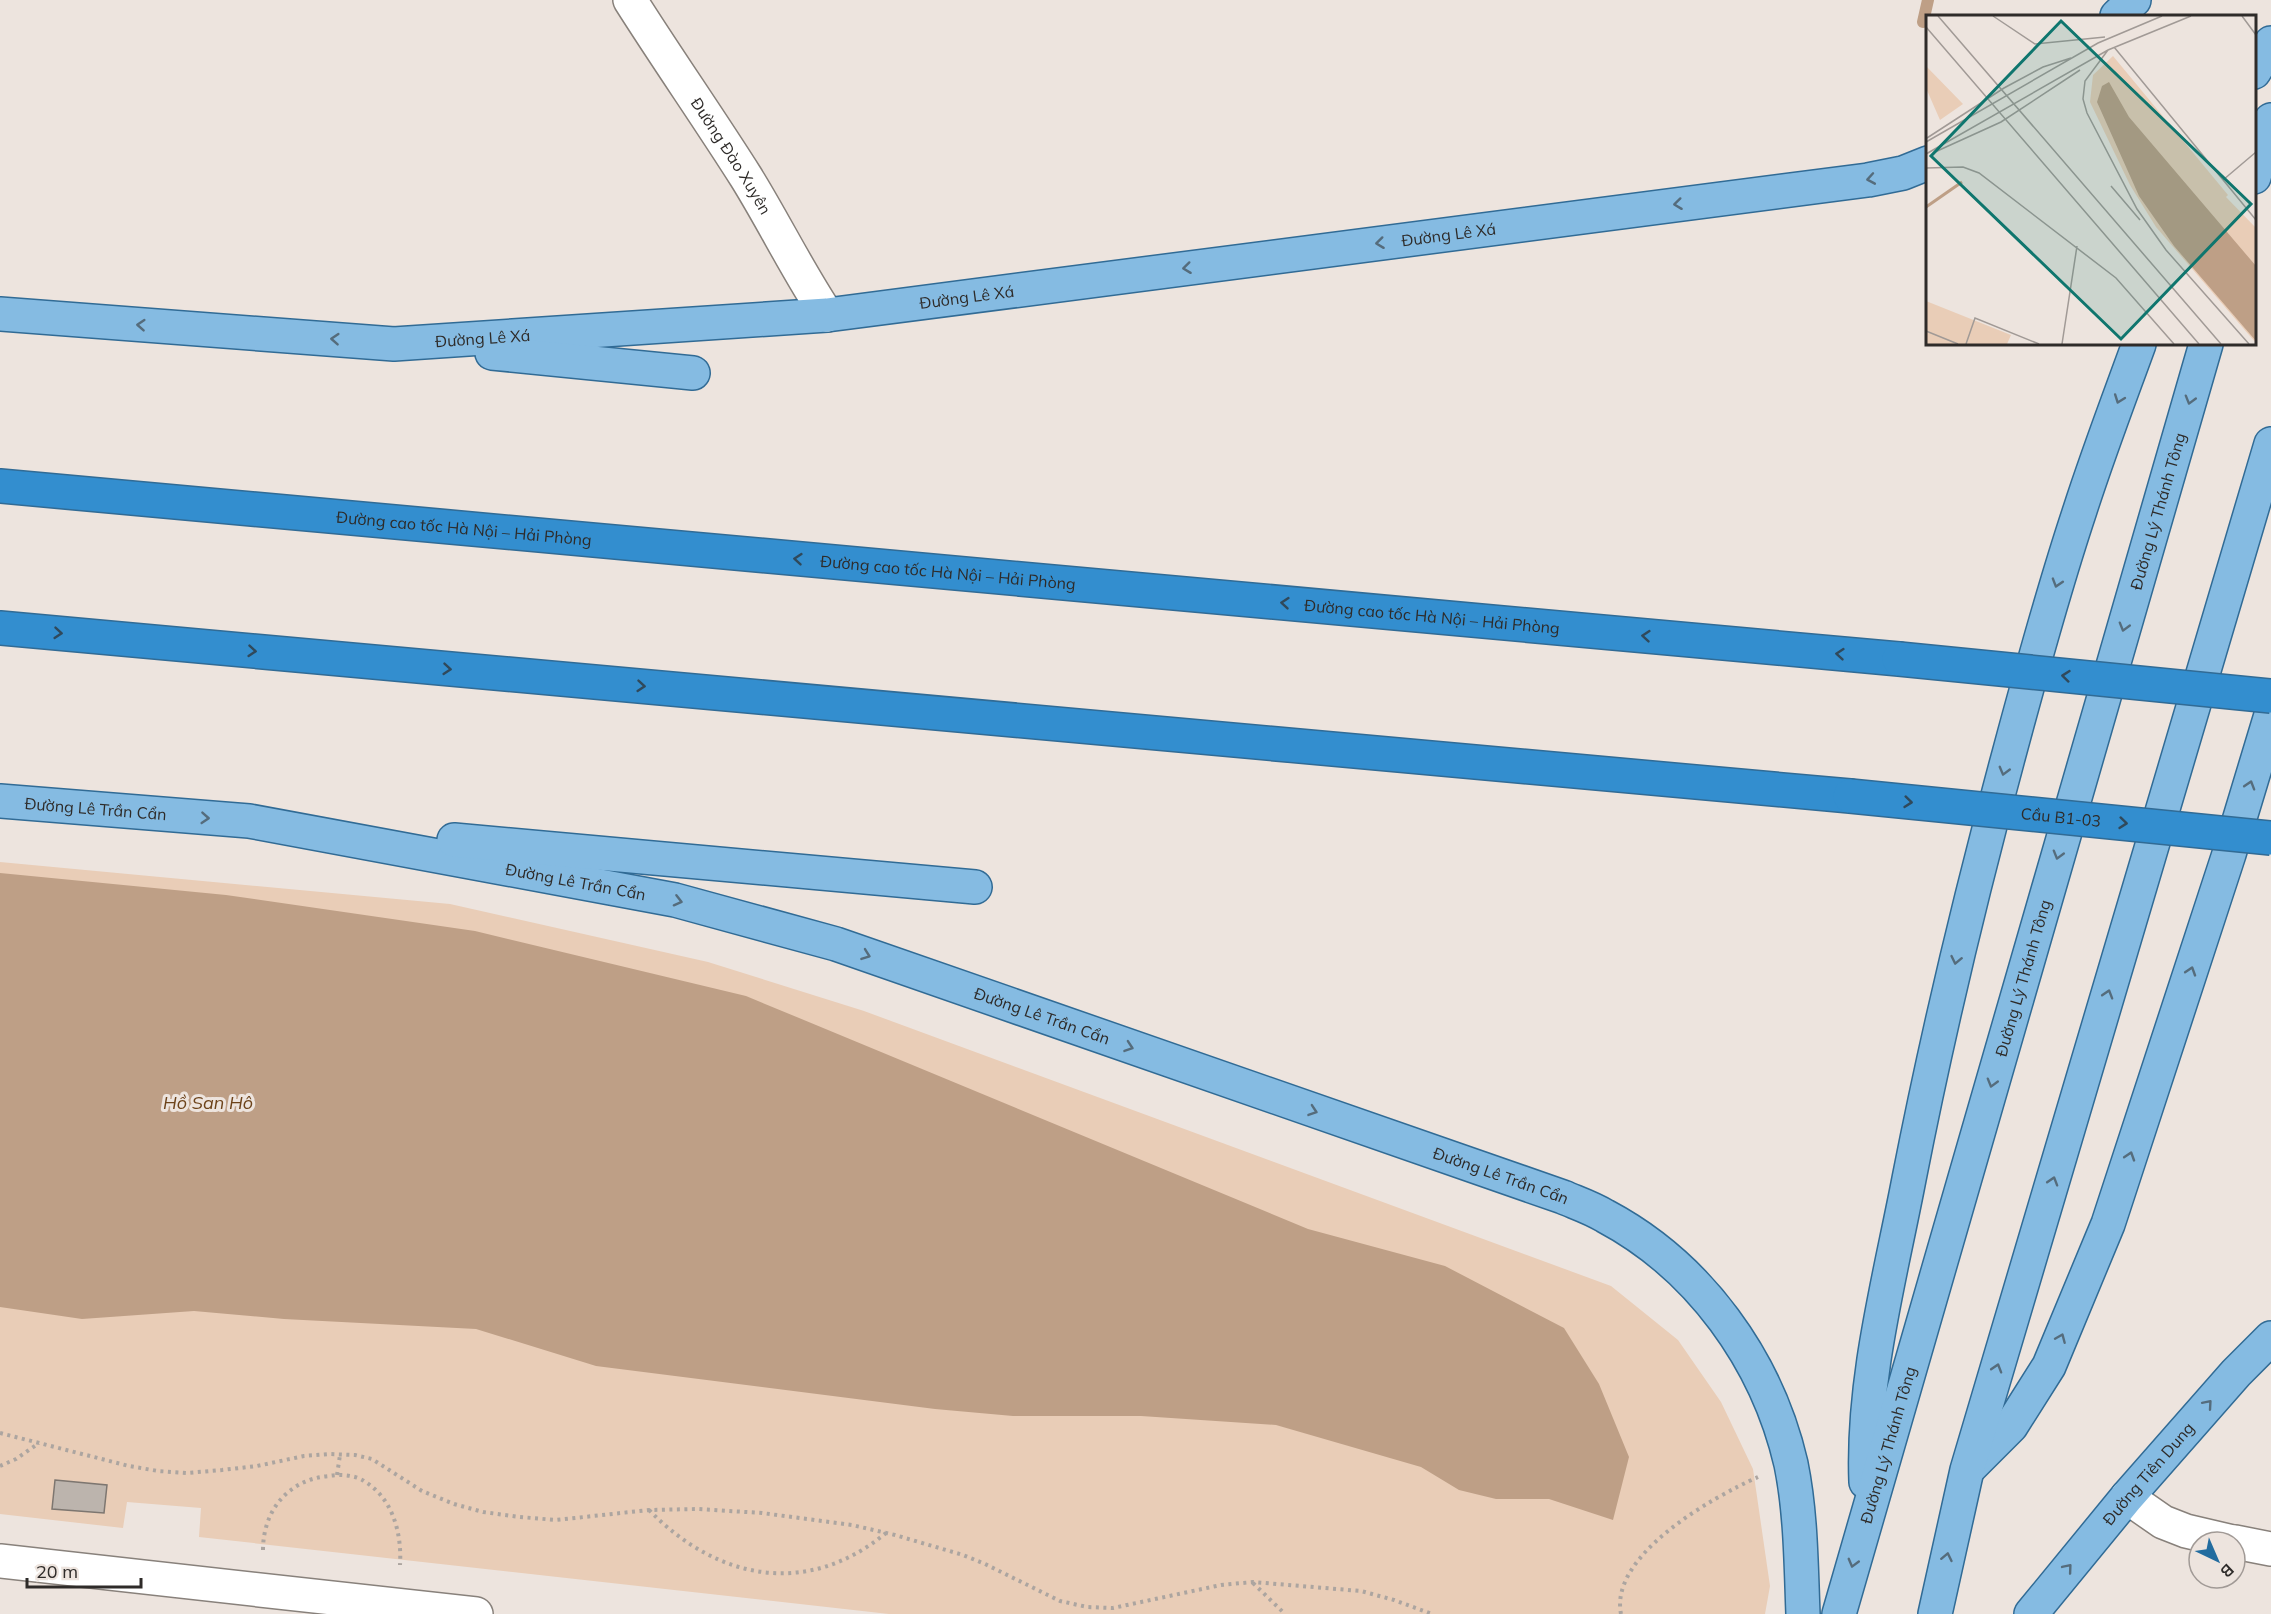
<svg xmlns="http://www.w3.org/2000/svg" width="2271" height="1614" viewBox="0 0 2271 1614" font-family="Mulish,sans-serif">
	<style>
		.green { fill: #e9cdb7 }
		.water { fill: #be9f86 }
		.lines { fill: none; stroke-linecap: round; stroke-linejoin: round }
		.stream { stroke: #be9f86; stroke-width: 12 }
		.building { fill: #bcb4ad; stroke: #7d7670; stroke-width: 1.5 }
		.minor-casing { stroke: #88817b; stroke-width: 36 }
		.major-casing { stroke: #316b95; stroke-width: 36 }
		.highway-casing { stroke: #316b95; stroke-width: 36 }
		.path { stroke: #aca5a0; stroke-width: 4; stroke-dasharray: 3 4.5; stroke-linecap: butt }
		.minor { stroke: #fff; stroke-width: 33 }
		.major { stroke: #85bbe2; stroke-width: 33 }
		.highway { stroke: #338ecf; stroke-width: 33 }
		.highway-bridge-casing { stroke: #316b95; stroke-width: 36; stroke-linecap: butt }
		.highway-bridge { stroke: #338ecf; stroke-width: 33 }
		.oneway { stroke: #556c7c }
		.oneway2 { stroke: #30495b }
		.labels { text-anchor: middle; stroke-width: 6; stroke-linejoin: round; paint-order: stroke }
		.street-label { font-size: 16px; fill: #2e2b29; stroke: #ede4de }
		.water-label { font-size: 18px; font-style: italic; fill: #6d431a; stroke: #ede4de }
		.inset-river { fill: none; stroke: #be9f86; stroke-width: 3 }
		.inset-road { fill: none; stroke: #a19a96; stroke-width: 1.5 }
		.view { fill: #0f766e; fill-opacity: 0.15; stroke: #0f766e; stroke-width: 3 }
		.inset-edge { fill: none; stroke: #2e2b29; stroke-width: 3 }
	</style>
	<rect width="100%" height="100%" fill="#ede4de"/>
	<path class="green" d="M 0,862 L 450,904 L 708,962 L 864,1011 L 1611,1286 L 1678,1340 L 1721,1402 L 1753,1469 L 1770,1586 L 1765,1614 L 889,1614 L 199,1537 L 201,1508 L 127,1502 L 123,1528 L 0,1514 Z"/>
	<path class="water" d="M 0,873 L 226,895 L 475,931 L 746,996 L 1308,1229 L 1445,1266 L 1564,1328 L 1599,1384 L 1629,1457 L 1613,1520 L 1549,1499 L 1496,1499 L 1459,1490 L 1421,1467 L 1276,1425 L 1141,1416 L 1013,1416 L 935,1409 L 596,1366 L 476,1329 L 284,1319 L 194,1311 L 82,1319 L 0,1307 Z"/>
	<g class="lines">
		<path class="stream" d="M 1923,22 L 1928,0"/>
	</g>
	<path class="building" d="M 55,1480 L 107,1485 L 104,1513 L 52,1509 Z"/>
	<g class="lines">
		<defs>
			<g id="minor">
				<path id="s1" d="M 630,0 C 668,60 708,117 746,177 C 774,222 797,270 827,315"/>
				<path d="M 2127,1497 L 2163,1522 L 2186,1531 L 2233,1542"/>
				<path d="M 2235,1542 L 2271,1549"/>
				<path d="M 0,1561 L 476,1614"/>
			</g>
			<g id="major">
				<path d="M 2117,16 L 2134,0"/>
				<path d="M 2254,72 L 2271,43"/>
				<path d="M 2254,177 L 2271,120"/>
				<path id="s2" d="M 0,314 L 394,344 L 827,315 L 1868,180 L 1903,173 L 1928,163"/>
				<path d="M 492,353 L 693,373"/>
				<path id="s3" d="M 0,801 L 249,821 L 675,900 L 836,944 L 1563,1197 C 1577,1203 1592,1208 1605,1216 C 1699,1266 1767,1360 1791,1464 C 1801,1513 1801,1564 1803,1614"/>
				<path d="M 454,840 L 975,887"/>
				<path d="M 1968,1469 L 2011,1426 L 2049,1366 L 2108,1224 L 2229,854 L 2271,715"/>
				<path d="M 1866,1482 C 1862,1380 1890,1278 1909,1179 C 1937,1036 1971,894 2009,754 C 2031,672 2053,591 2080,510 C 2098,454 2119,399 2139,344"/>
				<path id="s4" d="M 1839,1614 L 2206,344"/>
				<path d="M 1935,1614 L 1967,1470 L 2271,444"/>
				<path id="s5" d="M 2031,1614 L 2127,1497 L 2236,1373 L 2271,1338"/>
			</g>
			<g id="highway">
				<path id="s6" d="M 0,486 L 1899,659"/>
				<path d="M 0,628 L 1850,796"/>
			</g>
		</defs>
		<use href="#minor" class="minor-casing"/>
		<use href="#major" class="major-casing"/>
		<use href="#highway" class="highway-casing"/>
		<path class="path" d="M 0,1433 L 129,1466 L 158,1471 L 187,1473 L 222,1470 L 257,1466 L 304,1456 L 329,1454 L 355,1455 L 372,1459 L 422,1491 L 454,1504 L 483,1512 L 520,1517 L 556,1520 L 649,1510 L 698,1509 L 762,1513 L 852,1525 L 895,1535 L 963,1555 L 985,1564 L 1060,1601 L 1087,1607 L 1113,1608 L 1221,1585 L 1253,1582 L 1361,1591 L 1394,1600 L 1432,1614
			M 0,1466 L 16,1459 L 39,1443
			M 337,1475 L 340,1455
			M 649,1510 C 717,1580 807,1598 886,1533
			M 263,1550 C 263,1510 289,1479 329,1476 C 340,1474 355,1475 364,1481 C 393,1498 402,1534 400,1565
			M 1253,1583 L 1285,1614
			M 1621,1614 C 1609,1555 1713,1497 1758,1477"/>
		<use href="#minor" class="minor"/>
		<use href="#major" class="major"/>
		<use href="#highway" class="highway"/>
		<defs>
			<g id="highway-bridge">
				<path d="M 1899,659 L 2271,696"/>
				<path id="s7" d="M 1850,796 L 2271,838"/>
			</g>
		</defs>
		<use href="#highway-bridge" class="highway-bridge-casing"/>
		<use href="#highway-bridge" class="highway-bridge"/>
	</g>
	<defs><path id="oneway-chevron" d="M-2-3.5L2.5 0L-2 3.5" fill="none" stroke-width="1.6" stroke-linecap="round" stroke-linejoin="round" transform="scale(1.5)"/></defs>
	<g class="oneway">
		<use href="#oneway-chevron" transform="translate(1871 179) rotate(170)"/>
		<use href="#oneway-chevron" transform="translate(1678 204) rotate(173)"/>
		<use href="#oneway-chevron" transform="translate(1380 243) rotate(173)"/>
		<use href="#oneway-chevron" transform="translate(1187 268) rotate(173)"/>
		<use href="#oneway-chevron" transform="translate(141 325) rotate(-176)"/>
		<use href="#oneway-chevron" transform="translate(335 339) rotate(-176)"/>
		<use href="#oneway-chevron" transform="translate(2119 399) rotate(110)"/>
		<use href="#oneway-chevron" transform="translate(2190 400) rotate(106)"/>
		<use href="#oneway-chevron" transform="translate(2057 583) rotate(107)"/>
		<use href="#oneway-chevron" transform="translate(2124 627) rotate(106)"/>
		<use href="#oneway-chevron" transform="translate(2004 771) rotate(105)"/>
		<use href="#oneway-chevron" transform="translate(2250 785) rotate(-73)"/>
		<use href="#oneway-chevron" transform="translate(205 818) rotate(4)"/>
		<use href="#oneway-chevron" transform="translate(2058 855) rotate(106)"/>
		<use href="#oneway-chevron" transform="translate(678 901) rotate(14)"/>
		<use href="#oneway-chevron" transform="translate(866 955) rotate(20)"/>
		<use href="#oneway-chevron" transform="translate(1956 960) rotate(102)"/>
		<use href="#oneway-chevron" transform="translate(2191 971) rotate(-72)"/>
		<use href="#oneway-chevron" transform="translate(2108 994) rotate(-73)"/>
		<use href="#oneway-chevron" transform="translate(1129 1047) rotate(19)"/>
		<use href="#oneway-chevron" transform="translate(1992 1083) rotate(106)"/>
		<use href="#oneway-chevron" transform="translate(1313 1111) rotate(19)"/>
		<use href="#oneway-chevron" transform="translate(2130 1156) rotate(-72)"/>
		<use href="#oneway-chevron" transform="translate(2053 1181) rotate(-73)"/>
		<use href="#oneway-chevron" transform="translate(2061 1338) rotate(-67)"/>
		<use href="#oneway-chevron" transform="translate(1997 1368) rotate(-73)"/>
		<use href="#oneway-chevron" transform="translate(2208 1404) rotate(-49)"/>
		<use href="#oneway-chevron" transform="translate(1947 1557) rotate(-78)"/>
		<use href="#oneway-chevron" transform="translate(1853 1563) rotate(105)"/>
		<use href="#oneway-chevron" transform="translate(2068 1568) rotate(-50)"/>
	</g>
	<g class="oneway2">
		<use href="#oneway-chevron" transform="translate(798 559) rotate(-175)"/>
		<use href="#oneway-chevron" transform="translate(1285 603) rotate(-175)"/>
		<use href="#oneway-chevron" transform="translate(58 633) rotate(5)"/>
		<use href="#oneway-chevron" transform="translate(1646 636) rotate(-175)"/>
		<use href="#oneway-chevron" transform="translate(252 651) rotate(5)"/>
		<use href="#oneway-chevron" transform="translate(1840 654) rotate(-175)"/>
		<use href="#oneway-chevron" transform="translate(447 669) rotate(5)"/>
		<use href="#oneway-chevron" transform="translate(2066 676) rotate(-174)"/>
		<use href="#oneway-chevron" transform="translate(641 686) rotate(5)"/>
		<use href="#oneway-chevron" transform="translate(1908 802) rotate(6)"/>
		<use href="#oneway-chevron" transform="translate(2123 823) rotate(6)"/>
	</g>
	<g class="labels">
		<g class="street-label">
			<text dy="6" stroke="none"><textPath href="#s1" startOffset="186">Đường Đào Xuyên</textPath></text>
			<text dy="6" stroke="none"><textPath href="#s2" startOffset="1456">Đường Lê Xá</textPath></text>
			<text dy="6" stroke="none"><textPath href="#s2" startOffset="970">Đường Lê Xá</textPath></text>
			<text dy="6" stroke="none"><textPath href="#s2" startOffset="484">Đường Lê Xá</textPath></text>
			<text dy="6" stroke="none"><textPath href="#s4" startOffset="1148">Đường Lý Thánh Tông</textPath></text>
			<text dy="6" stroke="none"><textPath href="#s6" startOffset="466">Đường cao tốc Hà Nội – Hải Phòng</textPath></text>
			<text dy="6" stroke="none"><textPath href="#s6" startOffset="952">Đường cao tốc Hà Nội – Hải Phòng</textPath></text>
			<text dy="6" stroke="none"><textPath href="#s6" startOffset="1438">Đường cao tốc Hà Nội – Hải Phòng</textPath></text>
			<text dy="6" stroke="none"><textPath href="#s3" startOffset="96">Đường Lê Trần Cẩn</textPath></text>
			<text dy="6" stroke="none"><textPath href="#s7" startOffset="212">Cầu B1-03</textPath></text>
			<text dy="6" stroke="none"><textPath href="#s3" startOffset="582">Đường Lê Trần Cẩn</textPath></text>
			<text dy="6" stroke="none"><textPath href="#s4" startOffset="662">Đường Lý Thánh Tông</textPath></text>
			<text dy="6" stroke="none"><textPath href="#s3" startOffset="1068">Đường Lê Trần Cẩn</textPath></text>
			<text dy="6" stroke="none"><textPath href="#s3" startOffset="1554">Đường Lê Trần Cẩn</textPath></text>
			<text dy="6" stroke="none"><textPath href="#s4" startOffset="176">Đường Lý Thánh Tông</textPath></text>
			<text dy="6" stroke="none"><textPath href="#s5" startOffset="183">Đường Tiên Dung</textPath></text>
		</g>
		<g class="water-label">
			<text x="208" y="1109">Hồ San Hô</text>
		</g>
	</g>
	<g transform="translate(1926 15)">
		<rect width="330" height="330" fill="#ede4de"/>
		<path d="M 187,41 L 302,180 L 300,182 L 330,213 L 330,328 L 230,212 L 204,170 L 164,87 L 167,60 ZM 0,51 L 37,89 L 14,105 L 0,73 ZM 0,286 L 85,320 L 81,329 L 0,329 Z" fill="#e9cdb7"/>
		<path d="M 183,67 L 203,102 L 330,251 L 330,326 L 248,231 L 213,181 L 171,87 L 176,71 Z" fill="#be9f86"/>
		<path class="inset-river" d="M 0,192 L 36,167"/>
		<path class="inset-road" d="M 12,1 L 295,329M 67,1 L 109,29 L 179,22M 316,1 L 330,20M 0,12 L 273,329M 188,32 L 330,205M 182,35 L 159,66 L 157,84 L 161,98 L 211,194 L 240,235 L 323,329M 1,123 L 78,73 L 117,52 L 145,43M 0,127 L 172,28 L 236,1M 9,137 L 75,107 L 154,55M 0,139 L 182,35 L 265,1M 0,153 L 37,152 L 53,158 L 190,263 L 248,329M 297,165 L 330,137M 185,171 L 214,205M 0,316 L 32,329M 40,329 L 49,303 L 113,329M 136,329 L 151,231"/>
		<path class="view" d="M 135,6 L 325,189 L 195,324 L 5,141 Z"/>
		<rect width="330" height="330" class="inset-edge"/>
	</g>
	<g transform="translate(2217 1560) rotate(136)"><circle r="28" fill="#ede4de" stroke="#a19a96" stroke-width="1.5"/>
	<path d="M0-4.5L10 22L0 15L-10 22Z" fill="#226c9f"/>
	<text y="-9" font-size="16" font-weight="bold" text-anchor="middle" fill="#2e2b29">B</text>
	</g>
	<path d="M27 1578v9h114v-9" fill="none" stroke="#2e2b29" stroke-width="3"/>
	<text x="36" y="1578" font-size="18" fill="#2e2b29" stroke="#ede4de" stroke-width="4.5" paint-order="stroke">20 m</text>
</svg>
